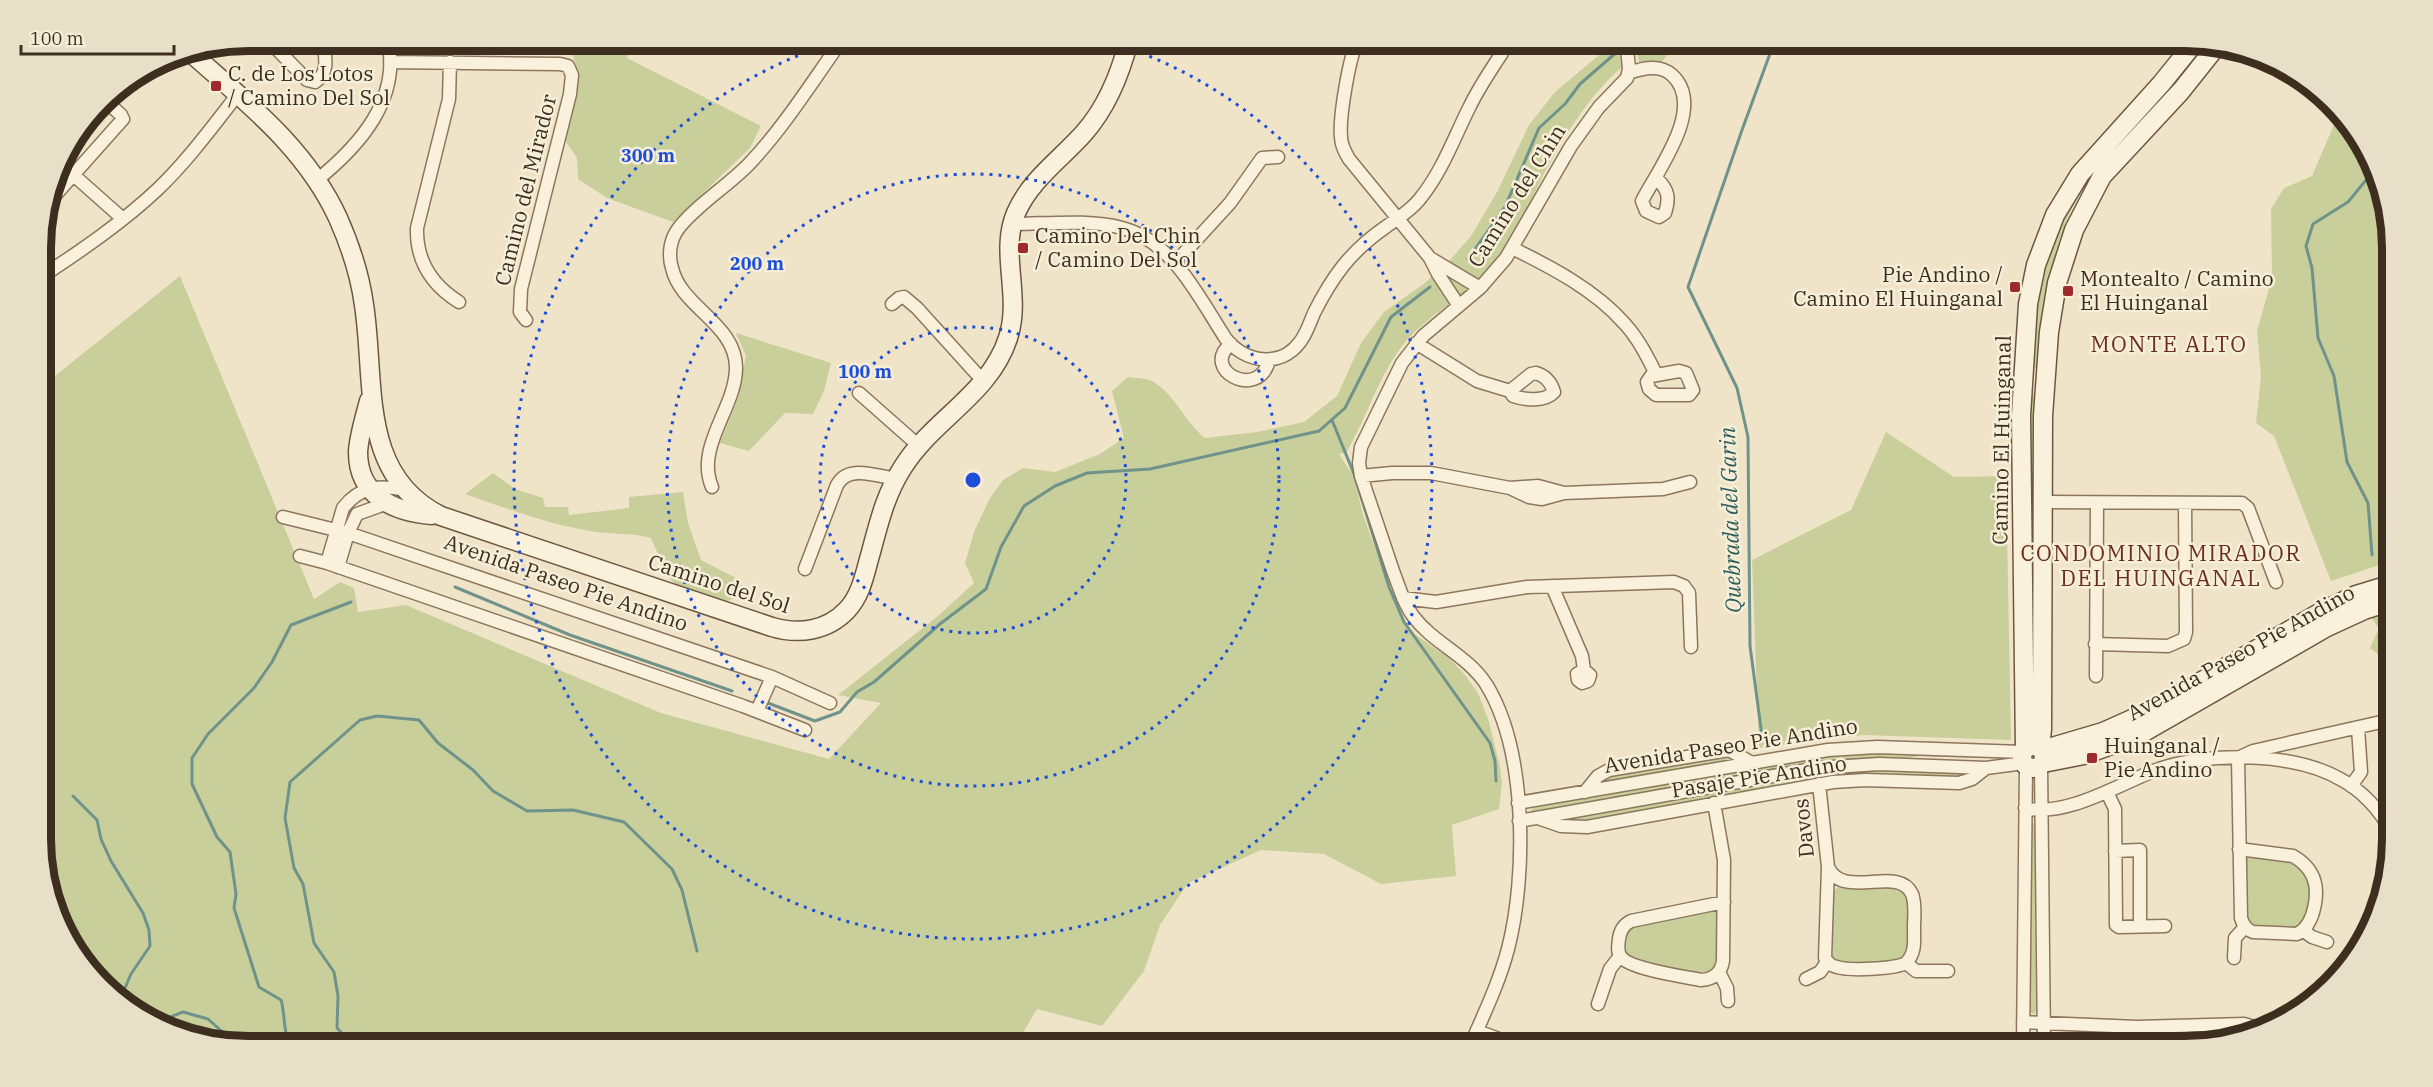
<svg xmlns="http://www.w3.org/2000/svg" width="2433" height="1087" viewBox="0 0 2433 1087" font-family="'IBM Plex Serif',serif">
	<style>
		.green { fill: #c9cf9b }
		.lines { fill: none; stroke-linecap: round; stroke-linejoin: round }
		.stream { stroke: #6f938a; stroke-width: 3 }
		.street-casing { stroke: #8d765c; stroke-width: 15 }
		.secondary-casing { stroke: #6f573f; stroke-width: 21 }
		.street { stroke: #faf1dc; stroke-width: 12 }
		.secondary { stroke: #faf1dc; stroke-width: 18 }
		.ring { fill: none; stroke: #1d4ed8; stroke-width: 3; stroke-dasharray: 3 6 }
		.poi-dot { fill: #9e2a2b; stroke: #f7eed8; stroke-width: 2 }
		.labels { text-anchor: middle; stroke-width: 5; stroke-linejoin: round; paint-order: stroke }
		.poi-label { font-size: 21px; fill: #3d2e20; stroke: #f7eed8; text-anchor: start }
		.street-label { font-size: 21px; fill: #3d2e20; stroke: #f7eed8 }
		.neighbourhood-label { font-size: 22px; letter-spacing: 1.5px; fill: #6b2e1e; stroke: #f7eed8 }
		.water-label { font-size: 22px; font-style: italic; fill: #2f5d5a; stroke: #f7eed8 }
		.rim { fill: none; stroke: #3d2e20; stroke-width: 8 }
		.centre { fill: #1d4ed8; stroke: #f7eed8; stroke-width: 3 }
		.ring-label { font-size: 18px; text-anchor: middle; font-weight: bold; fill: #1d4ed8; stroke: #f7eed8; stroke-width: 5; stroke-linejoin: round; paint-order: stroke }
	</style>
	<rect width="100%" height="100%" fill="#f0e4c8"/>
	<path class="green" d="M 402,40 L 560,41 L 561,55 L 399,55 L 396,53 L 394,45 Z
		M 568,41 L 635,41 L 627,58 L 761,126 L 750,148 L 673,222 L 607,198 L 578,179 L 577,158 L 565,140 L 579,74 Z
		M 1616,41 L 1622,67 C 1590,94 1564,137 1544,174 C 1533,195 1524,219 1511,239 C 1503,251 1494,267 1484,276 C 1460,299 1429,315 1407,340 C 1380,371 1367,418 1346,453 L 1339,454 L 1354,477 L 1363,515 L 1397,610 L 1413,633 L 1448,657 L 1465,675 L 1478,693 L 1489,722 L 1500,767 L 1502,783 L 1499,809 L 1452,825 L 1456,876 L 1381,884 L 1324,854 L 1261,850 L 1188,883 L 1160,925 L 1144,971 L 1102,1026 L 1037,1009 L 1015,1046 L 248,1046 L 169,1031 L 84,966 L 42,866 L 41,387 L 180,276 L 314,599 L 340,582 L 354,588 L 358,612 L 406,605 L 661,713 L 829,759 L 881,703 L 838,695 L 938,616 L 974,583 L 965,563 L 974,532 L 990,498 L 1003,480 L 1023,468 L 1055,472 L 1100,454 L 1124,438 L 1112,391 L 1128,377 C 1136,378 1146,378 1152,381 C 1176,395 1184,421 1205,438 L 1257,432 L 1304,422 L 1337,396 L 1361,343 L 1384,312 L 1425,283 L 1451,259 L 1471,236 L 1497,192 L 1529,125 L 1555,92 Z
		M 1636,41 L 1677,41 L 1662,62 L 1639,63 Z
		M 2339,113 L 2349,121 L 2391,221 L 2392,561 L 2331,581 L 2274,436 L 2256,423 L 2261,377 L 2257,331 L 2272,278 L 2271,209 L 2284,188 L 2312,176 Z
		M 2114,149 L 2115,154 C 2103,166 2091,178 2081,193 C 2048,243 2047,311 2039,368 L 2033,369 L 2029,366 C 2037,308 2043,240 2076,189 C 2086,175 2102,162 2114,149 Z
		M 736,333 L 831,363 L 824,391 L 813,414 L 785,413 L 749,451 L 720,443 L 736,403 L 746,356 Z
		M 2030,393 L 2035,393 L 2036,396 L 2033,731 L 2027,535 Z
		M 1886,432 L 1954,477 L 2006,476 L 2011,740 L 1863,735 L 1759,748 L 1752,560 L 1851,510 Z
		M 493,473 L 515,489 L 543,498 L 545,507 L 568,507 L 569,515 L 629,508 L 629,497 L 683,492 L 688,523 L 701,560 L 738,579 L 747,594 L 719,604 L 686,594 L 668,577 L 651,538 C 630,532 616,535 596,532 C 550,525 508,509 465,494 Z
		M 2392,611 L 2392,666 L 2370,648 L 2377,632 L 2386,644 L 2390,644 L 2370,616 Z
		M 1887,752 L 1959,756 L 2006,756 L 1976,758 L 1920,756 L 1902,759 L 1872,758 L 1821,762 L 1533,813 L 1531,810 L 1533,807 L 1804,758 Z
		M 1727,754 L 1741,759 L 1600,784 L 1612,773 Z
		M 1869,769 L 1969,773 L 1961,778 L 1830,777 L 1585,821 L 1562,820 L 1812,774 Z
		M 2029,821 L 2035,824 L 2036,1011 L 2034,1014 L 2029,1012 Z
		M 2247,855 C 2271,858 2310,857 2312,889 C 2313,899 2308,913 2306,922 L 2294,929 L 2251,926 L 2245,916 Z
		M 1865,886 L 1888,887 L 1906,894 L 1910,906 L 1908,956 C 1889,964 1849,968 1831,958 L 1829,951 L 1833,892 L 1838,887 Z
		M 1712,910 L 1718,912 L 1718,962 L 1713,971 C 1699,976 1635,963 1625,952 C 1622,943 1626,932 1632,926 Z
		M 2255,1027 L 2198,1046 L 2143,1046 L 2141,1031 Z"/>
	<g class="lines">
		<path class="stream" d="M 1641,45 L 1648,40
			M 2371,174 L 2348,202 L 2313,224 L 2306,246 L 2312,268 L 2318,338 L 2334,376 L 2347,462 L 2368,503 L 2372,555
			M 1468,259 L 1505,207 L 1539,128 L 1565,104 L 1580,84 L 1618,51
			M 1332,420 L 1354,474 L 1389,587 L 1404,622 L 1490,743 L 1495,761 L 1496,781
			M 455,587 L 570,635 L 732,691
			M 42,654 L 53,683 L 47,717
			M 768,703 L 815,721 L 840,712 L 857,692 L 874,682 L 940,624 L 986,589 L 1001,547 L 1024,506 L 1055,486 L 1087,473 L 1150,469 L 1319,431 L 1345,408 L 1391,317 L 1430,287
			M 1762,736 L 1750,646 L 1748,437 L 1737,388 L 1688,287 L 1742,130 L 1775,40
			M 73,796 L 97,820 L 101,839 L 111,861 L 143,913 L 149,930 L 150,946 L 131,974 L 122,995
			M 158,1022 L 183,1012 L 208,1019 L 236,1044
			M 292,1046 C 282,1032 286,1017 281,1000 L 259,987 L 234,908 L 236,894 L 230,852 L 217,837 L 192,784 L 192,758 L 208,734 L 254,688 L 272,662 L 291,625 L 351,602
			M 354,1046 L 337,1028 L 338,996 L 334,972 L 314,943 L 303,884 L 294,868 L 285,818 L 290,782 L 360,720 L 377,716 L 419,720 L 438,743 L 473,770 L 493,791 L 527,811 L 573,810 L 624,822 L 672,869 L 682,890 L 697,951"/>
		<defs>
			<path id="street" d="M 268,40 L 307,80 L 315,82 C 330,73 325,56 323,40
				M 1358,40 C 1349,57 1339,118 1341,137 C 1341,145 1345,152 1349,159 L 1430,258 L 1438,274 L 1459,306
				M 390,62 L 560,64 L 568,66 L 572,75 L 570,94 L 521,289 L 520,312 L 526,320
				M 450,62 L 449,99 L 417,228 C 416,261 432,285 459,302
				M 1629,73 C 1642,68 1660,64 1672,75 C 1707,107 1657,171 1642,201 L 1646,211 L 1659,217 L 1665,213 C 1670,198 1668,189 1657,179
				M 60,163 L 123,219
				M 317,180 C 359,146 401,100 388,40
				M 50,201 L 123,119 L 121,115 L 105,100
				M 1012,224 C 1046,224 1089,219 1122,228 C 1173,241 1199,298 1226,339 C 1245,362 1280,369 1300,342 C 1307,333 1310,322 1314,313 C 1322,297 1332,280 1343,266 C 1355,251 1371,237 1387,226 C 1398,218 1410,211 1419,200 C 1442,172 1453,140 1469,108 C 1478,89 1490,71 1502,53
				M 1512,248 C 1551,267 1595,290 1624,323 C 1638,338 1647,356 1656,374
				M 1430,258 L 1480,288
				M 1175,263 L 1230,203 L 1262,158 L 1278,157
				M 41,277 C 82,250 123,222 158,189 C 188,160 213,126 238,94
				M 892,304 L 899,298 L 904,297 L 917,308 L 984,382
				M 1416,343 L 1477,381 L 1510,391
				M 1231,344 C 1199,369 1259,402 1269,360
				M 1679,371 L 1686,373 L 1693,390 L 1689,395 L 1656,395 L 1649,389 L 1647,382 L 1651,376 Z
				M 1536,373 C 1546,376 1551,382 1554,392 C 1545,402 1525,400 1513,396 L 1510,391 L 1531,374 Z
				M 859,393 L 919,446
				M 1361,476 L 1392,473 L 1431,473 L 1510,488 L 1538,486 L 1564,493
				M 712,487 C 695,447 735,409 736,369 C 737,324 681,308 672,268 C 668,255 670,240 678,229 C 694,207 729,185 749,164 C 784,127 812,82 842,40
				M 1512,489 L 1529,497 L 1542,499 L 1564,493 L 1663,489 L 1690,482
				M 2043,502 L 2242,503 L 2248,508 L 2276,582
				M 283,517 L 348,533 L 772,677 L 830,703
				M 300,556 L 327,563 L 743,706 L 805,730
				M 327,563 L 343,508 C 360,486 379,485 405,490
				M 338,567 L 348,533 L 357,514 L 385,504
				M 805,569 L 837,485 C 848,464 877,476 896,479
				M 1552,586 L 1582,656 L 1584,670 L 1590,675 L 1588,681 L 1582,683 L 1578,680 L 1577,674 L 1584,670
				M 1403,598 L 1436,602 L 1527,587 L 1674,582 L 1684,586 L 1689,593 L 1691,647
				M 2095,644 L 2168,646 L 2184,639 L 2186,632 L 2185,503
				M 2096,676 L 2097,503
				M 757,711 L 772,677
				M 2041,766 L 2044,1046
				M 1819,784 L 1828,867 L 1825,958 C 1828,963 1831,966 1837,967 C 1849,971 1895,969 1906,963 C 1916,953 1914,941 1914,928 C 1914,917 1916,904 1912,894 C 1899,864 1843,901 1828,867
				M 2351,786 L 2361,772 L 2358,728
				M 1585,792 L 1598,776 L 1609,770 L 1729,750 L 1752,763
				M 2107,792 L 2115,809 L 2116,925 L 2119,927 L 2165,926
				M 1518,803 L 1828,750 L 1877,747 L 2023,752
				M 1714,803 L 1724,860 L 1723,961 C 1721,973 1714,979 1701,980 C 1686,977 1630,969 1621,957 C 1617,952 1618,946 1619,939 C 1620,931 1623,925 1631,921 L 1724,902
				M 2025,808 C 2067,818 2120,783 2159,769 C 2211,752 2294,752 2342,780 C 2364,792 2380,811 2392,832
				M 1538,818 L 1561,826 L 1587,827 L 1833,782 L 1865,780 L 1959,783 L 1972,779 L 1986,768
				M 1519,821 L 1818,768 L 1879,764 L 1986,768 L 2024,763
				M 2239,849 L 2293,856 C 2300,860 2307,866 2311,873 C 2321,890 2315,925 2297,934 L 2253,932 C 2246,930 2243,925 2241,918 L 2238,758 L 2253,751 L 2381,722
				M 2115,851 L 2140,850 L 2140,926
				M 2304,931 L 2312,937 L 2327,942
				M 2234,958 L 2235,938 L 2245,927
				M 1906,963 L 1916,971 L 1948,971
				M 1719,972 L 1727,988 L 1728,1001
				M 1806,979 L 1820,972 L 1827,962
				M 1598,1004 L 1610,969 L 1620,956
				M 2023,1022 L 2137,1027 L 2244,1024 L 2254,1027
				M 2137,1027 L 2139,1046
				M 1477,1031 L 1518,1046
				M 1470,1046 C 1484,1014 1499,983 1508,949 C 1527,875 1527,750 1486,684 C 1467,655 1433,643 1413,616 C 1403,603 1399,586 1393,571 C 1382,539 1372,508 1361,476 L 1359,463 L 1361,447 L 1402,363 L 1423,336 L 1480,288 L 1506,258 L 1571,146 L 1599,107 L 1627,78 L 1629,68 L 1626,40
				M 2023,1046 L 2026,766"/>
			<path id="secondary" d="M 190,52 C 246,102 306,148 338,218 C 350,245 360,275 364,305 C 376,382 358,475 441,516 L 772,627 C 799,635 827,631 847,610 C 862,594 865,572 871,552 C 879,522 886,493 903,467 C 933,419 990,394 1008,338 C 1022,296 999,252 1016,213 C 1030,180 1061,159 1084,133 C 1107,107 1120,75 1129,40
				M 369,401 C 365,417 359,435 358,452 C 358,496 394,512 432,515
				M2022 757a11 11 0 1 1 22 0a11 11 0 1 1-22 0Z
				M 2040,748 L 2042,729 L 2043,416 L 2049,332 L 2057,283 L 2074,230 L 2102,176 L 2181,91 L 2216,47
				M 2025,750 L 2021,416 L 2028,304 L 2036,265 L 2055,215 L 2080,174 L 2161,84 L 2195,42
				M 2042,750 L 2103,732 L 2150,711 L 2321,612 L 2356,595 L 2392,584
				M 2043,763 L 2084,755 L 2139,735 L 2327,627 L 2364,610 L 2392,601"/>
		</defs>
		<use href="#street" class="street-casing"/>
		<use href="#secondary" class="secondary-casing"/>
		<use href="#street" class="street"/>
		<use href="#secondary" class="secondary"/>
	</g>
	<g class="ring">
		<circle cx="973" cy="480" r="153"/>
		<circle cx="973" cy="480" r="306"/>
		<path d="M1107 41A459 459 0 1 1 839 41"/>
	</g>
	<g class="poi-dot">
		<rect x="210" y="80" width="12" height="12" rx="3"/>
		<rect x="1017" y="242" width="12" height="12" rx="3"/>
		<rect x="2009" y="281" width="12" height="12" rx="3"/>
		<rect x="2062" y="285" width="12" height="12" rx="3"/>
		<rect x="2086" y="752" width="12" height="12" rx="3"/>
	</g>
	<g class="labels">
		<g class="poi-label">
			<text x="228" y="81">C. de Los Lotos<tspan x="228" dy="24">/ Camino Del Sol</tspan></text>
			<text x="1035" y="243">Camino Del Chin<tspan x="1035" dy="24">/ Camino Del Sol</tspan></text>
			<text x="2003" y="282" text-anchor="end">Pie Andino /<tspan x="2003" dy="24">Camino El Huinganal</tspan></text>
			<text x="2080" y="286">Montealto / Camino<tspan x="2080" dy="24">El Huinganal</tspan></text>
			<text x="2104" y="753">Huinganal /<tspan x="2104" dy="24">Pie Andino</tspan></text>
		</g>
		<g class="street-label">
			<text transform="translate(526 190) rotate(-76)" y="7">Camino del Mirador</text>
			<text transform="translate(1517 196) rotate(-58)" y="7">Camino del Chin</text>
			<text transform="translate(2002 440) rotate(-89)" y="7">Camino El Huinganal</text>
			<text transform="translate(566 583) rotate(19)" y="7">Avenida Paseo Pie Andino</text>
			<text transform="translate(719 584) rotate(18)" y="7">Camino del Sol</text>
			<text transform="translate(2241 653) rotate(-29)" y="7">Avenida Paseo Pie Andino</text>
			<text transform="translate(1731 746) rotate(-9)" y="7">Avenida Paseo Pie Andino</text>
			<text transform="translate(1759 777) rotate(-9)" y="7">Pasaje Pie Andino</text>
			<text transform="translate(1804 828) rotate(-96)" y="7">Davos</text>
		</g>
		<g class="neighbourhood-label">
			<text x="2169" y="352">MONTE ALTO</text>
			<text x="2161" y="561">CONDOMINIO MIRADOR<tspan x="2161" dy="25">DEL HUINGANAL</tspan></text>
		</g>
		<g class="water-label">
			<text transform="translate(1730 520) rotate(-92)" y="8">Quebrada del Garin</text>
		</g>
	</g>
	<path d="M0 0H2433V1087H0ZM248 51H2185A197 197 0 0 1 2382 248V839A197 197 0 0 1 2185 1036H248A197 197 0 0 1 51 839V248A197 197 0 0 1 248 51Z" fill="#e8dfc9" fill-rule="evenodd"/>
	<path class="rim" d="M248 51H2185A197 197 0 0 1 2382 248V839A197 197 0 0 1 2185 1036H248A197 197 0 0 1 51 839V248A197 197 0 0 1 248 51Z"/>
	<circle cx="973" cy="480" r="9" class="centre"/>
	<g class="ring-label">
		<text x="648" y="162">300 m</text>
		<text x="757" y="270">200 m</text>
		<text x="865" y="378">100 m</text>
	</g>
	<path d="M21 45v9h153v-9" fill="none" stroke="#3d2e20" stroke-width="3"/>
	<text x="30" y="45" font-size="18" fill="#3d2e20" stroke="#f7eed8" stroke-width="4.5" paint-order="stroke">100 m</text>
</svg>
